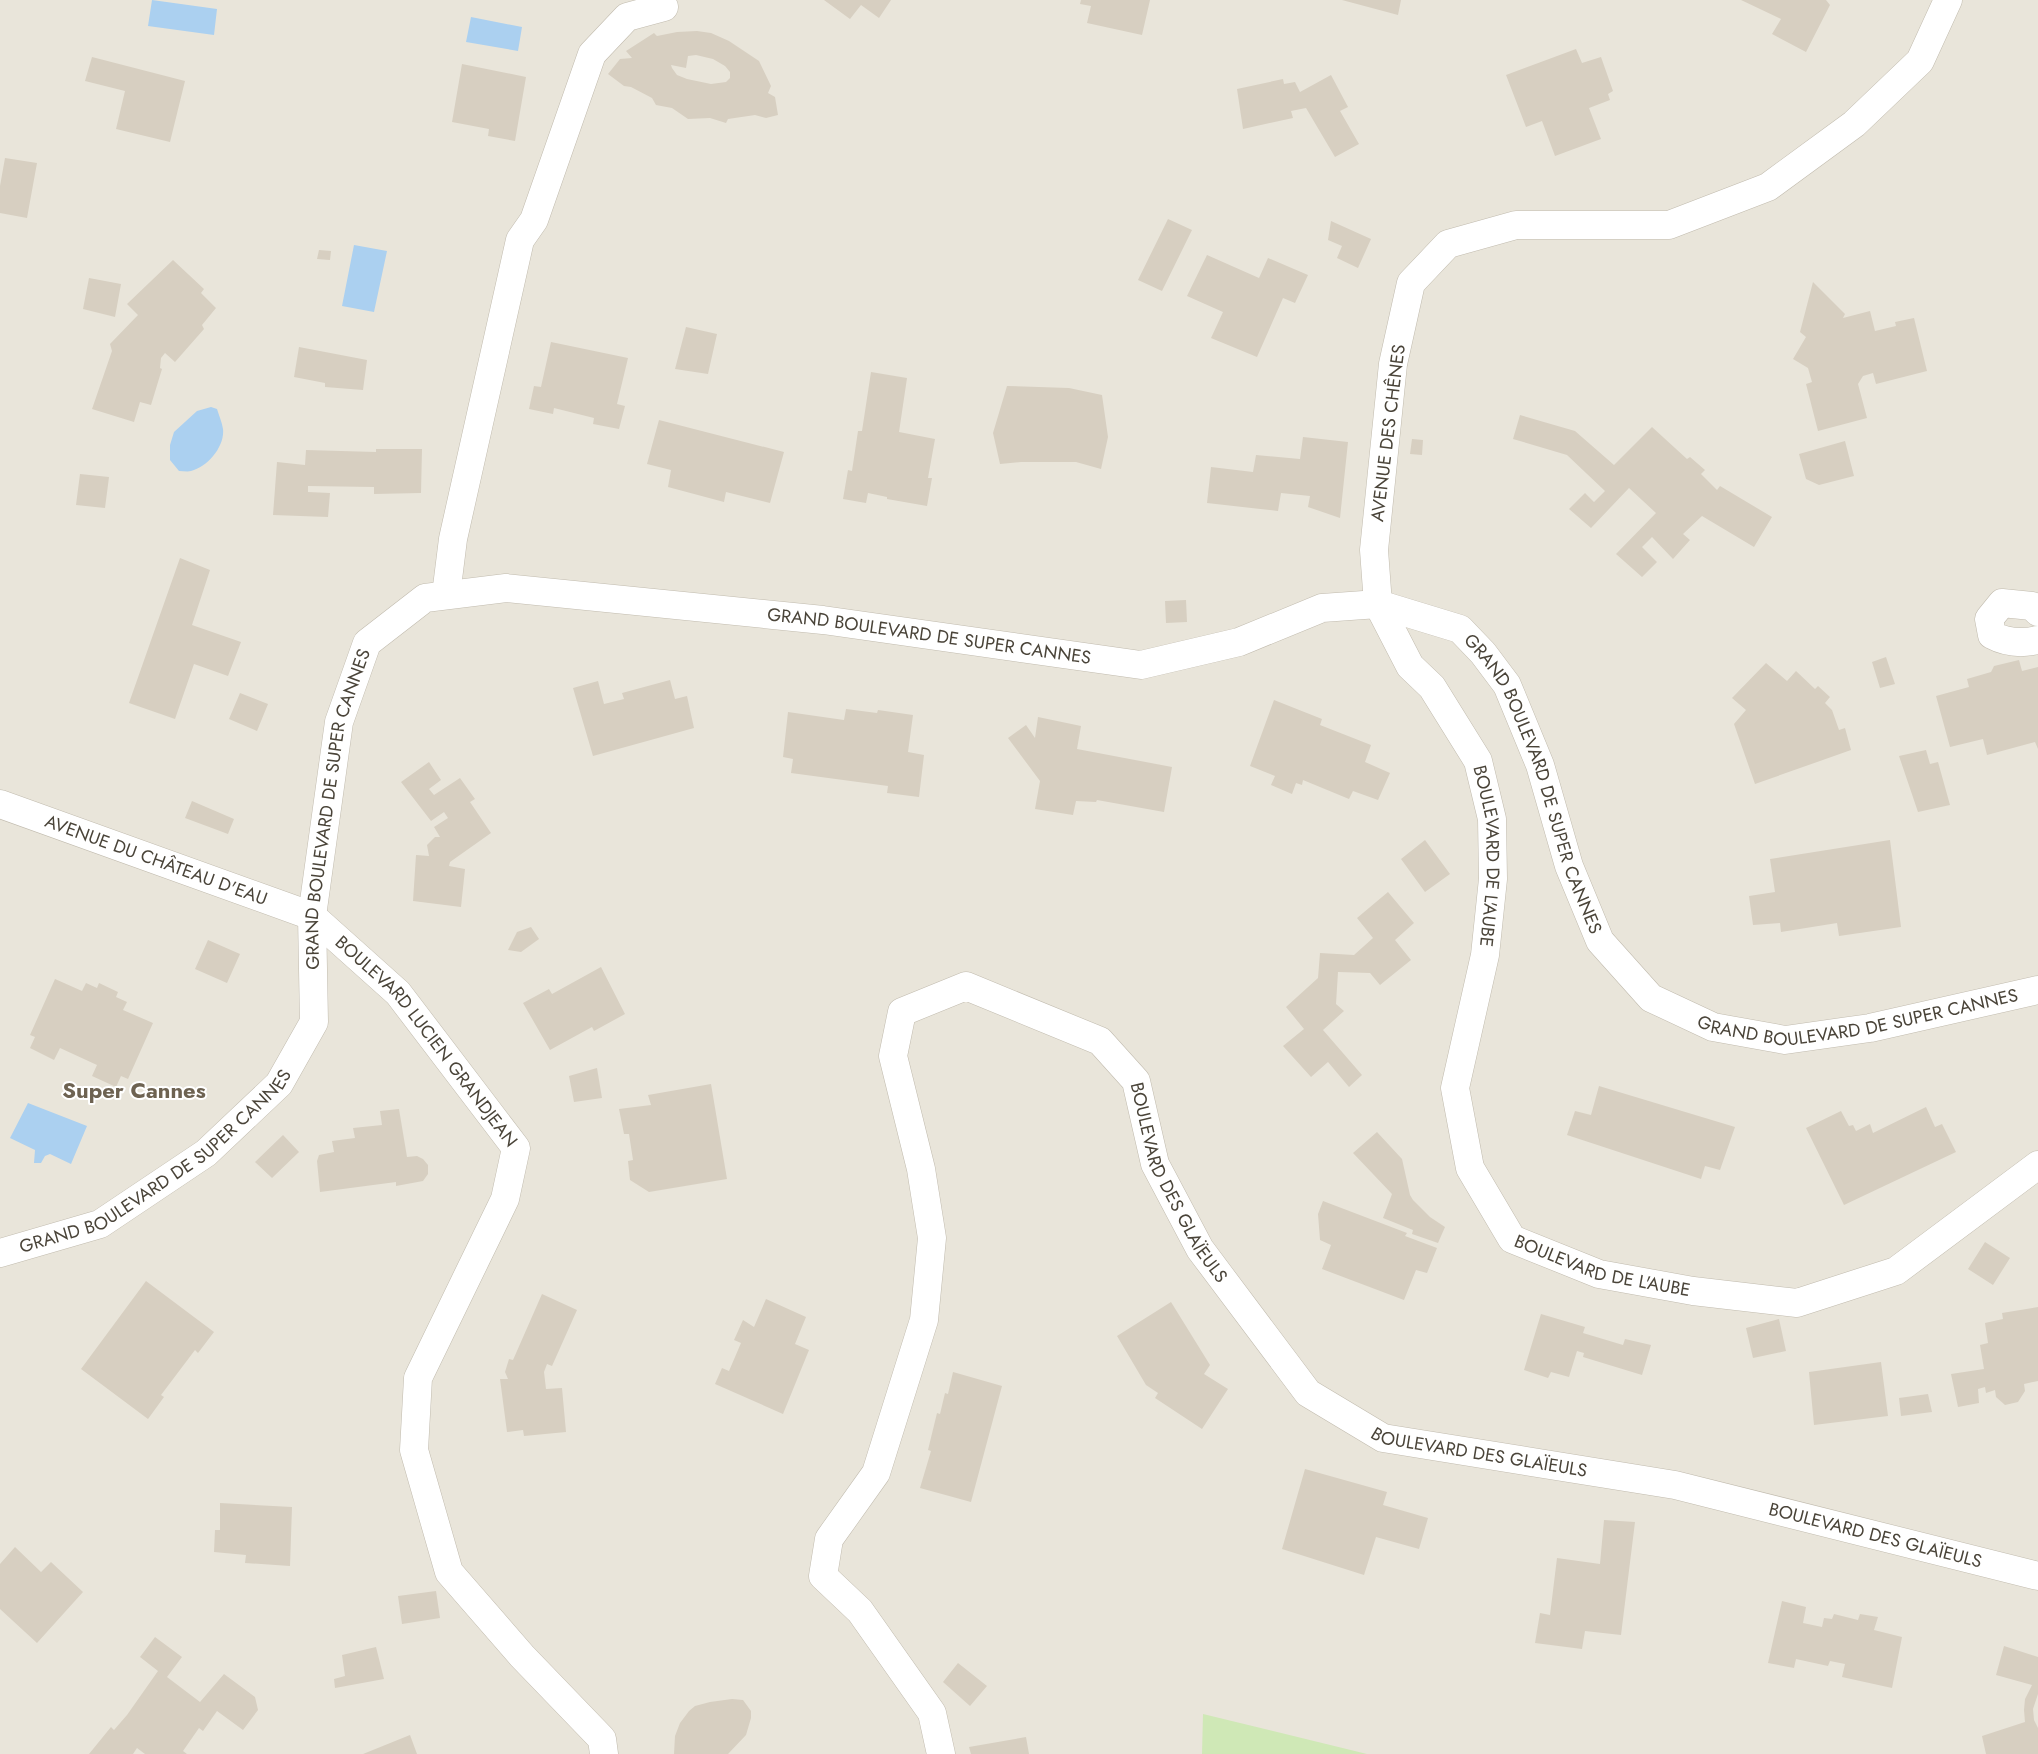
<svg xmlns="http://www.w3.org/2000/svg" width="2038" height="1754" viewBox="0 0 2038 1754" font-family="Jost,sans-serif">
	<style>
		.residential { fill: #e9e5da }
		.green { fill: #cfe8b6 }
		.water { fill: #abd0f0 }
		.building { fill: #d7cfc1; fill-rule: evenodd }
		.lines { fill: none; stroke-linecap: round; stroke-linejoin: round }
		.minor-casing { stroke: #c1bbae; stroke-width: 29 }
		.minor { stroke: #fff; stroke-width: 28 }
		.labels { text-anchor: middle; stroke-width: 4; stroke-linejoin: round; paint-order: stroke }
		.street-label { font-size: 18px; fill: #4a4439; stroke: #fff }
		.district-label { font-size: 22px; font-weight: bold; fill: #6d6251; stroke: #fff }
	</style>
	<rect width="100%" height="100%" fill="#f5f3ec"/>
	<path class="residential" d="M 0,0 L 2038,0 L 2038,1754 L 0,1754 Z"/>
	<path class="green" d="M 1203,1714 L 1367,1754 L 1202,1754 Z"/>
	<path class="water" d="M 152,0 L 217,9 L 214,35 L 148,26 Z
		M 471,17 L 522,27 L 518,51 L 466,42 Z
		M 354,245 L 387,251 L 374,312 L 342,306 Z
		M 211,407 L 217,409 C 219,416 222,422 223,429 C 225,446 208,467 191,471 C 188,472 183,471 179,471 L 170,460 L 170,445 L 174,432 L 197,411 Z
		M 28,1103 L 87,1126 L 71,1164 L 50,1154 L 45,1156 L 41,1163 L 34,1163 L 35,1150 L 10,1138 Z"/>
	<path class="building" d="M 824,0 L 891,0 L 879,18 L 861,5 L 850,19 Z
		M 1081,0 L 1150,0 L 1142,35 L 1087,23 L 1091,6 L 1080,4 Z
		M 1342,0 L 1401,0 L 1398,15 Z
		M 1741,0 L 1826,0 L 1830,5 L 1806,52 L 1772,34 L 1781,19 Z
		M 697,31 L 711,33 L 729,41 L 759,61 L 771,86 L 768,93 L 775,97 L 778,115 L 766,118 L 755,115 L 728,119 L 726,123 L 710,118 L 688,119 L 672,108 L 656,105 L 652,98 L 631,87 L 624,86 L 608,74 L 620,59 L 632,58 L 626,51 L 654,33 L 657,36 L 677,32 ZM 696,55 L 713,59 L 725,66 L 730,72 L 730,78 L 726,82 L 711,84 L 687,79 L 677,75 L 672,68 L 671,65 L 686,68 L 688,56 Z
		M 1576,49 L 1582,63 L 1601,57 L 1613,91 L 1608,94 L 1610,100 L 1589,108 L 1601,139 L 1555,156 L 1542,121 L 1526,127 L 1506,75 Z
		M 92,57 L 185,81 L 170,142 L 116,129 L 125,91 L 85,81 Z
		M 462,64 L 526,77 L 515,141 L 488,136 L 489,129 L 452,122 Z
		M 1331,75 L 1348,107 L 1340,111 L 1359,144 L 1335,157 L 1306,108 L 1291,111 L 1293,118 L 1243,129 L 1237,89 L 1283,79 L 1284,84 L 1295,82 L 1300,92 Z
		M 5,158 L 37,163 L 27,218 L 0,213 L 0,186 Z
		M 1168,219 L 1192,230 L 1162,291 L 1138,280 Z
		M 1331,221 L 1371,239 L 1358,268 L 1337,258 L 1342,246 L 1328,240 Z
		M 319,250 L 331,251 L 330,260 L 317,259 Z
		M 1207,255 L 1259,278 L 1268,258 L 1308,275 L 1295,303 L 1283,298 L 1257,357 L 1211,338 L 1223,312 L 1187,296 Z
		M 173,260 L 204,289 L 201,293 L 216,308 L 202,325 L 204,329 L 175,362 L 165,353 L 161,358 L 160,368 L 162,369 L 151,405 L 140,402 L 134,422 L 92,409 L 112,351 L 110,344 L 138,315 L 127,304 Z
		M 89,278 L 121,284 L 115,317 L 83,309 Z
		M 1813,282 L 1845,314 L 1843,318 L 1870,311 L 1875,331 L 1896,326 L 1895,322 L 1914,318 L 1927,371 L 1876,384 L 1873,373 L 1863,376 L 1858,384 L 1867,418 L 1818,431 L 1806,384 L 1812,382 L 1808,368 L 1793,359 L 1806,337 L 1800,332 Z
		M 686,327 L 717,334 L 708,374 L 675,369 Z
		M 551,342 L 628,358 L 617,404 L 625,406 L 619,429 L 593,424 L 594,418 L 554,408 L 553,414 L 529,409 L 534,386 L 541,387 Z
		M 299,347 L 367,360 L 363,390 L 325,387 L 325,383 L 294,377 Z
		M 871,372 L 907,378 L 899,432 L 935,439 L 928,478 L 932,478 L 927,506 L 887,499 L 887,497 L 868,493 L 866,503 L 843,499 L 848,470 L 852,471 L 858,431 L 862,431 Z
		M 1007,386 L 1069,388 L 1102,395 L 1108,437 L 1101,469 L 1076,462 L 1021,462 L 1000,464 L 993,433 Z
		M 1520,415 L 1575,431 L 1614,465 L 1652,427 L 1687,459 L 1690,457 L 1705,470 L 1701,474 L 1717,490 L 1720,486 L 1772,517 L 1754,547 L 1702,516 L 1683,534 L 1690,540 L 1673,559 L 1652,537 L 1642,547 L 1657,562 L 1642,577 L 1616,554 L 1656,513 L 1629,488 L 1591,528 L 1569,509 L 1585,493 L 1594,502 L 1605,491 L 1567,455 L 1513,439 Z
		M 659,420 L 784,452 L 770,503 L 726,492 L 724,502 L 668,487 L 671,470 L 647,464 Z
		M 1303,437 L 1348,442 L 1340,518 L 1308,507 L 1310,496 L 1281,493 L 1278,511 L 1207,503 L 1211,467 L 1253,472 L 1256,455 L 1300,459 Z
		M 1412,439 L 1423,440 L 1422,455 L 1410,454 Z
		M 1845,441 L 1854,476 L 1819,485 L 1806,479 L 1799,454 Z
		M 376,449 L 422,449 L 421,493 L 374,494 L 374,487 L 308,486 L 308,492 L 330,493 L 328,517 L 273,515 L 277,462 L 305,465 L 306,450 L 376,452 Z
		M 80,474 L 109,477 L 105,508 L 76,505 Z
		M 180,558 L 210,570 L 192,625 L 241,642 L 228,676 L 194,664 L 175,719 L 129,703 Z
		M 1186,600 L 1187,622 L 1166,623 L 1165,601 Z
		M 1886,657 L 1895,684 L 1880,688 L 1872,662 Z
		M 2019,660 L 2022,671 L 2038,667 L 2038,749 L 2035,742 L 1987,755 L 1983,739 L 1950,747 L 1936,696 L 1969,687 L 1967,679 L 1991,672 L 1994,666 Z
		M 1766,663 L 1787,681 L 1796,671 L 1815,689 L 1818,686 L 1830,697 L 1825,703 L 1832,710 L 1839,730 L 1845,728 L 1851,750 L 1755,784 L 1734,724 L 1746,710 L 1732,698 Z
		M 670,680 L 675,699 L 687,696 L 694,728 L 593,756 L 573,688 L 598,681 L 604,704 L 624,699 L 622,693 Z
		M 240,693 L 268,704 L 257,731 L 229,719 Z
		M 1274,700 L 1322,719 L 1320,725 L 1371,745 L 1365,762 L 1390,773 L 1378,800 L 1353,791 L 1349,799 L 1303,780 L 1302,785 L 1296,783 L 1292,794 L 1271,785 L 1275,776 L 1250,766 Z
		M 846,709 L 877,713 L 878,710 L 913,715 L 908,752 L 924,755 L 919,797 L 887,793 L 888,786 L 791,773 L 793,759 L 783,757 L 788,712 L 844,720 Z
		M 1038,717 L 1081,726 L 1077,749 L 1172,767 L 1164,812 L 1097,800 L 1096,802 L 1076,801 L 1073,815 L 1035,809 L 1040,781 L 1008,738 L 1026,725 L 1035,738 Z
		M 1926,750 L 1930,764 L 1938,762 L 1950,805 L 1918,812 L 1899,756 Z
		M 429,762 L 441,780 L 429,789 L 434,795 L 460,778 L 475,799 L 470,802 L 491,833 L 450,862 L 449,866 L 465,869 L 461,907 L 413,901 L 416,855 L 429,856 L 427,845 L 435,837 L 440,837 L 434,827 L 448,818 L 444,812 L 431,821 L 401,782 Z
		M 192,801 L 234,819 L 228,834 L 185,818 Z
		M 1425,840 L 1450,874 L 1425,892 L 1401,859 Z
		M 1890,840 L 1901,927 L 1839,936 L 1837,923 L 1781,932 L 1780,923 L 1753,925 L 1749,896 L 1775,892 L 1770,859 Z
		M 1388,892 L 1414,923 L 1395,940 L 1411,960 L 1380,985 L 1370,973 L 1338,972 L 1336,1004 L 1344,1011 L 1323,1030 L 1362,1075 L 1349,1087 L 1328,1062 L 1311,1077 L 1283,1046 L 1304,1029 L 1286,1007 L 1318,978 L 1320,953 L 1354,955 L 1373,938 L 1357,918 Z
		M 531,927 L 539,939 L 521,952 L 508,950 L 517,932 Z
		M 208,940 L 240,954 L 227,983 L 195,969 Z
		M 601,967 L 625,1014 L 594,1031 L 592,1027 L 550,1050 L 523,1003 L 549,989 L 552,994 Z
		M 55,979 L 82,991 L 86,983 L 97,988 L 99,983 L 118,992 L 116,997 L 127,1002 L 123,1010 L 153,1023 L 128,1079 L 121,1076 L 116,1087 L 92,1076 L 97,1065 L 60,1048 L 54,1060 L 30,1048 L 35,1037 L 30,1035 Z
		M 597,1068 L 602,1098 L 574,1102 L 569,1076 Z
		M 711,1084 L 727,1179 L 649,1192 L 630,1180 L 628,1161 L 633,1160 L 629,1134 L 624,1134 L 619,1109 L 651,1105 L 648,1095 Z
		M 1599,1086 L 1735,1127 L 1720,1170 L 1705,1166 L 1701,1179 L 1567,1135 L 1575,1111 L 1591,1115 Z
		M 1926,1107 L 1935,1127 L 1942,1124 L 1956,1152 L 1844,1205 L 1806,1128 L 1841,1111 L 1849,1126 L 1853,1125 L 1856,1131 L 1870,1124 L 1873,1133 Z
		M 399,1109 L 407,1157 L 417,1156 L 423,1159 L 428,1165 L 428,1174 L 423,1181 L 396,1186 L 396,1182 L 320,1192 L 317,1161 L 319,1155 L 334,1152 L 332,1141 L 355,1138 L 353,1128 L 382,1125 L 380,1111 Z
		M 1377,1132 L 1402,1159 L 1410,1195 L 1413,1200 L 1430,1217 L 1445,1227 L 1438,1243 L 1412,1234 L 1413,1230 L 1383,1218 L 1392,1194 L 1353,1153 Z
		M 283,1135 L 299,1152 L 272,1178 L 255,1162 Z
		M 1323,1201 L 1407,1233 L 1405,1236 L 1437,1248 L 1427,1273 L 1416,1270 L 1404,1300 L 1322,1269 L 1331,1245 L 1320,1240 L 1318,1214 Z
		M 1985,1242 L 2010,1258 L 1993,1285 L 1968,1269 Z
		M 146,1281 L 214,1332 L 198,1353 L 195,1350 L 161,1395 L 164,1397 L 148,1419 L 81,1369 Z
		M 542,1294 L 577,1310 L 552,1366 L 547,1364 L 544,1372 L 546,1389 L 562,1388 L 566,1432 L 524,1436 L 523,1430 L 507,1432 L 500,1379 L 508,1379 L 505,1372 L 509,1359 L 513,1360 Z
		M 766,1299 L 806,1317 L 795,1344 L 809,1350 L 783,1414 L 715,1384 L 722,1368 L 729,1371 L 741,1343 L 734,1340 L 743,1320 L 754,1327 Z
		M 1171,1302 L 1210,1365 L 1204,1374 L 1228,1389 L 1202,1429 L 1155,1398 L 1158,1393 L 1146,1385 L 1117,1336 Z
		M 2038,1307 L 2038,1381 L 2024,1384 L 2025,1391 L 2018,1402 L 2005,1405 L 1996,1397 L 1995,1390 L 1986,1393 L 1985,1387 L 1978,1389 L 1979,1403 L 1958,1407 L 1951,1374 L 1984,1369 L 1980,1345 L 1988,1343 L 1985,1323 L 2003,1319 L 2002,1313 Z
		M 1541,1314 L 1585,1327 L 1583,1333 L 1623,1345 L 1625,1339 L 1651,1345 L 1642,1375 L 1583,1357 L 1584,1353 L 1577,1351 L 1569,1377 L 1551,1372 L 1548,1378 L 1524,1370 Z
		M 1779,1319 L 1786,1351 L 1753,1358 L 1746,1328 Z
		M 1881,1362 L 1888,1416 L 1814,1425 L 1809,1372 Z
		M 953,1372 L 1002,1386 L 971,1502 L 920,1488 L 931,1451 L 928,1450 L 937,1413 L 940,1414 L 945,1393 L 948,1394 Z
		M 1928,1394 L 1932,1412 L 1901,1416 L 1899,1398 Z
		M 1305,1469 L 1387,1492 L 1383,1505 L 1428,1518 L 1419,1549 L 1376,1537 L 1364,1575 L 1282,1549 Z
		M 220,1503 L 292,1507 L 290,1566 L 245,1563 L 246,1555 L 214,1552 L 215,1530 L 220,1530 Z
		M 1604,1520 L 1635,1522 L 1621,1635 L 1585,1631 L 1582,1649 L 1535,1643 L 1540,1613 L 1550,1615 L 1557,1558 L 1600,1564 Z
		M 15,1547 L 41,1572 L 51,1562 L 83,1592 L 37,1643 L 0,1609 L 0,1564 Z
		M 436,1591 L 440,1618 L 402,1624 L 398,1596 Z
		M 1782,1601 L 1806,1607 L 1803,1623 L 1822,1627 L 1824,1618 L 1832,1619 L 1834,1614 L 1858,1620 L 1860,1614 L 1878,1617 L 1874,1630 L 1902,1637 L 1892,1688 L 1842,1677 L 1845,1664 L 1830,1661 L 1828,1666 L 1796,1659 L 1794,1668 L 1768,1663 Z
		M 155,1637 L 182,1657 L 167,1677 L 200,1702 L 224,1674 L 255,1697 L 258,1710 L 243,1730 L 217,1711 L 203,1731 L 199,1728 L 183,1751 L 187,1754 L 145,1754 L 137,1748 L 133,1754 L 89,1754 L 111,1727 L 114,1730 L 127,1715 L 158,1671 L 140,1657 Z
		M 2004,1646 L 2038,1657 L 2038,1694 L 2033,1709 L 2034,1720 L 2038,1728 L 2038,1754 L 1986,1754 L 1982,1736 L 2025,1722 L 2024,1710 L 2025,1699 L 2032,1685 L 1996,1675 Z
		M 376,1647 L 384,1679 L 335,1688 L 334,1679 L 345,1676 L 342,1655 Z
		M 958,1663 L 987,1686 L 970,1706 L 943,1682 Z
		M 732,1699 L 743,1700 L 751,1711 L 751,1718 L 746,1735 L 728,1754 L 674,1754 L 675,1736 L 680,1723 L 689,1711 L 695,1706 L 710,1702 Z
		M 410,1735 L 417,1754 L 363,1754 Z
		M 1026,1737 L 1029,1754 L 971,1754 L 969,1747 Z"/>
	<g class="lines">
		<defs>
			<g id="minor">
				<path id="s1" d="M 1948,0 L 1920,61 L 1854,124 L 1768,187 L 1669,225 L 1516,225 L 1448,244 L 1411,283 L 1393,364 L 1374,550 L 1378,604 L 1410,666 L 1432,687 L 1478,761 L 1492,819 L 1493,879 L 1485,955 L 1455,1088 L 1470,1168 L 1512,1239 L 1599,1274 L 1693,1291 L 1797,1303 L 1896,1271 L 2038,1165"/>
				<path d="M 446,595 L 453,539 L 520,240 L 534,220 L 592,54 L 627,17 L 664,7"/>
				<path d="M 2038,612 L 2032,606 L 2002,603 L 1989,619 L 1992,635 C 2007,643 2021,644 2038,640"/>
				<path id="s2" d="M 0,804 L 312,916 L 398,993 L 516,1148 L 505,1199 L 418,1378 L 414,1450 L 449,1572 L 522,1656 L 602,1739 L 604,1754"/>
				<path id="s3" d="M 0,1253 L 100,1224 L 206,1153 L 279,1084 L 314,1022 L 312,916 L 339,722 L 367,643 L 425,598 L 506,588 L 823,620 L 1141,665 L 1239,642 L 1322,608 L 1378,604 L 1460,629 L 1483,653 L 1507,685 L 1540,765 L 1569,866 L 1600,941 L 1651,998 L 1713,1027 L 1785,1040 L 1870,1028 L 2038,990"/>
				<path id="s4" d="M 941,1754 L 932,1713 L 860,1611 L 823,1576 L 829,1539 L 876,1473 L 924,1320 L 932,1238 L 921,1169 L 893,1056 L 902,1012 L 966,986 L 1100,1041 L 1136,1081 L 1155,1164 L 1200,1249 L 1308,1393 L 1383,1438 L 1675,1485 L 2038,1576"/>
			</g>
		</defs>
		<use href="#minor" class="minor-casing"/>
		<use href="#minor" class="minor"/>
	</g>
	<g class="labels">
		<g class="street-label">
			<text transform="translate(1388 433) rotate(-83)" y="6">AVENUE DES CHÊNES</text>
			<text dy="6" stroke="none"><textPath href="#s3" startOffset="1370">GRAND BOULEVARD DE SUPER CANNES</textPath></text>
			<text dy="6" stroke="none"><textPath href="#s3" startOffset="2090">GRAND BOULEVARD DE SUPER CANNES</textPath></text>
			<text dy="6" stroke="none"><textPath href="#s3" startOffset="619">GRAND BOULEVARD DE SUPER CANNES</textPath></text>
			<text dy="6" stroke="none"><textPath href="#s1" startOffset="1256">BOULEVARD DE L'AUBE</textPath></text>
			<text dy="6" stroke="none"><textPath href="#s2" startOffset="166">AVENUE DU CHÂTEAU D'EAU</textPath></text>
			<text dy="6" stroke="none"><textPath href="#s3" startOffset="2554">GRAND BOULEVARD DE SUPER CANNES</textPath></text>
			<text dy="6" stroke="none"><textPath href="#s2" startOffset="502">BOULEVARD LUCIEN GRANDJEAN</textPath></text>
			<text dy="6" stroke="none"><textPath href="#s3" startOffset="184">GRAND BOULEVARD DE SUPER CANNES</textPath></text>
			<text dy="6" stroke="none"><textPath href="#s4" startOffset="1189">BOULEVARD DES GLAÏEULS</textPath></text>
			<text dy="6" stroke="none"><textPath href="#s1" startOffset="1751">BOULEVARD DE L'AUBE</textPath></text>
			<text dy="6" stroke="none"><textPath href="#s4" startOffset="1624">BOULEVARD DES GLAÏEULS</textPath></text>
			<text dy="6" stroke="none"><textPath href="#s4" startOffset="2029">BOULEVARD DES GLAÏEULS</textPath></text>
		</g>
		<g class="district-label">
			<text x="134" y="1098">Super Cannes</text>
		</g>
	</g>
</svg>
